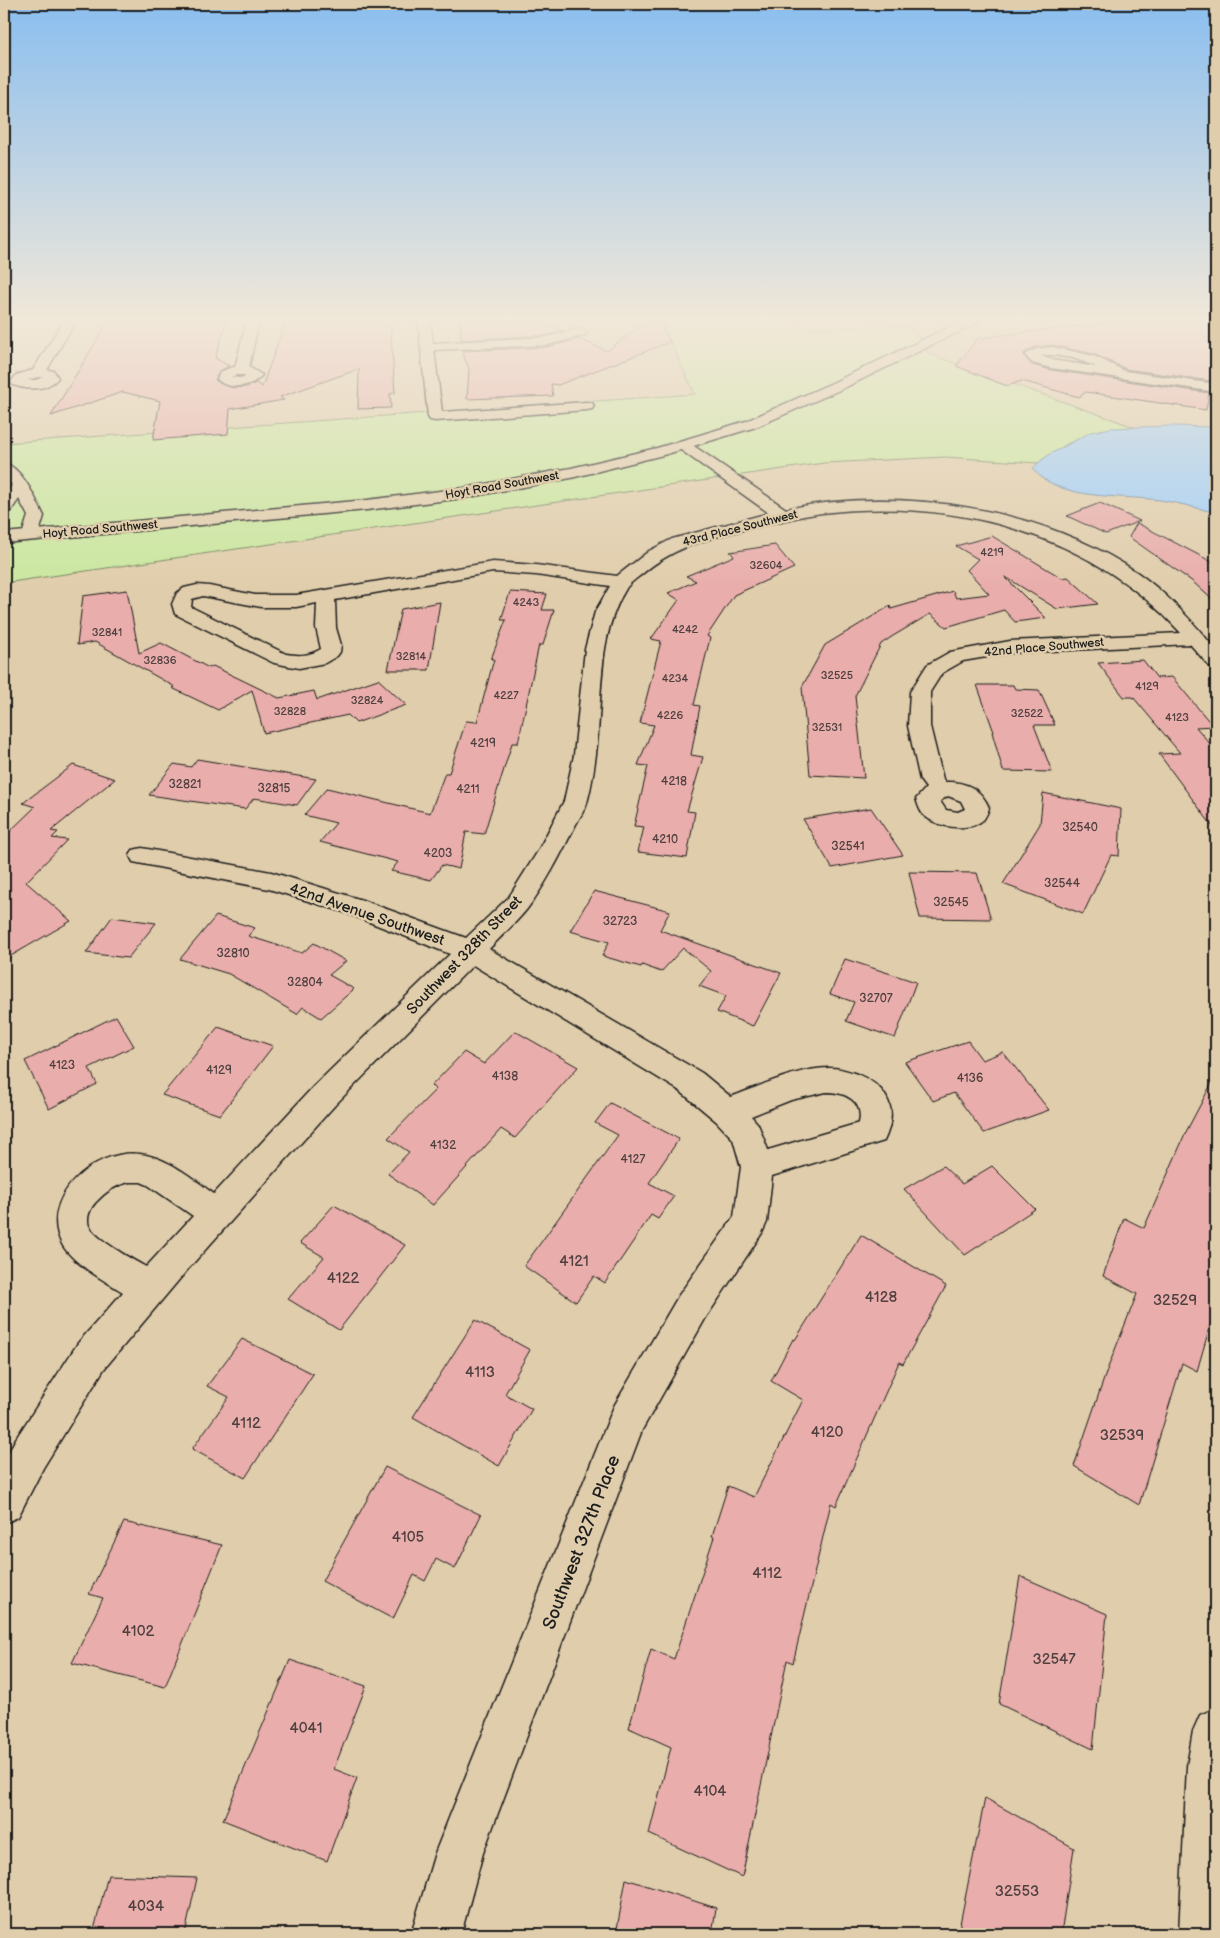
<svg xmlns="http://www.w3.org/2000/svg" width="1220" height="1938" viewBox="0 0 1220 1938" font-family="'Balsamiq Sans',sans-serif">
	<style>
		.green { fill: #c9e79e; stroke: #72825d }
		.water { fill: #9ecefa; stroke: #6a87a1 }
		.building { fill: #e9adab; stroke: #1c1c1c }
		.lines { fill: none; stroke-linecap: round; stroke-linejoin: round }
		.minor-casing { stroke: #1c1c1c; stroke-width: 3 }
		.secondary-casing { stroke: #1c1c1c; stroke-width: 3 }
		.minor { fill: #e0cdab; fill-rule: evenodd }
		.secondary { fill: #e0cdab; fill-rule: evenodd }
		.labels { text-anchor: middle; stroke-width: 5; stroke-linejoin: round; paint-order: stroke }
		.far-number-label { font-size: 11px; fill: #4f4040 }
		.far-street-label { font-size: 12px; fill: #1c1c1c; stroke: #e0cdab }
		.number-label { font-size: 12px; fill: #4f4040 }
		.street-label { font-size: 15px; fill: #1c1c1c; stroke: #e0cdab }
		.near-number-label { font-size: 15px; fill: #4f4040 }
		.near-street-label { font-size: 18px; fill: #1c1c1c; stroke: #e0cdab }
	</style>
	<rect width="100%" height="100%" fill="#e0cdab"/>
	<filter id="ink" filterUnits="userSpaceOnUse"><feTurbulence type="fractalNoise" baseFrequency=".02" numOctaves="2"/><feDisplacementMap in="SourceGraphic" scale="10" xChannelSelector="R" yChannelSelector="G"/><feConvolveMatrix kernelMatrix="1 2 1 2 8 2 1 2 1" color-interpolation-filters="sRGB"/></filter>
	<g filter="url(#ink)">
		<path class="green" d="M 660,320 L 790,320 L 801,328 L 912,327 L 929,354 L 1134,427 L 1100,430 L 1067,444 L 1038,463 L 945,457 L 824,463 L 4,583 L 4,443 L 695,394 Z"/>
		<path class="water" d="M 1172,426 L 1216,427 L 1216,513 C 1198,508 1179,503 1160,500 C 1123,495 1058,501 1033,469 L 1038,463 L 1050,454 L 1091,432 L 1111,428 Z"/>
		<path class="building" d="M 109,320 L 227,320 L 215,358 L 229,366 L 220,371 L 215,380 L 221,384 L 234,388 L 247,387 L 256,383 L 262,387 L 286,320 L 390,320 L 395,393 L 390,394 L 391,408 L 358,409 L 359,369 L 280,397 L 284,400 L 230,409 L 228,434 L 153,440 L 160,401 L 123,392 L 51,416 Z
			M 460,320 L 537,320 L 563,331 L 548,335 L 461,340 Z
			M 1113,320 L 1202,320 L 1216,335 L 1216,378 L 1211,377 L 1211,381 L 1126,369 L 1094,354 L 1052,345 L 1035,347 L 1024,353 L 1024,356 L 1032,365 L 1051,370 L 1209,393 L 1206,410 L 1086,392 L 1079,397 L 1022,381 L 1007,386 L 956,366 L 978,338 L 1105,323 Z
			M 659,321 L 670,342 L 558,385 L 551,384 L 553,396 L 467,399 L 469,369 L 462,351 L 548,347 L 579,339 L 607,351 L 645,322 Z
			M 1100,503 L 1140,521 L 1106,534 L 1067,516 Z
			M 1137,523 L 1216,564 L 1216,603 L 1193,582 L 1129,537 Z
			M 992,536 L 1062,578 L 1068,577 L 1098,604 L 1057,609 L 1004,576 L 1046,618 L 1015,622 L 1004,610 L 946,627 L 930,614 L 893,636 L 881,644 L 855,696 L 864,778 L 810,775 L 802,687 L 825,645 L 890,606 L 891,609 L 953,591 L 956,598 L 989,594 L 967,570 L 978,559 L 956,546 Z
			M 775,545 L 794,568 L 734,595 L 707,636 L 710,638 L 694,705 L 700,706 L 691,755 L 703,757 L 687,811 L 695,812 L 687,858 L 638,852 L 644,827 L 634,826 L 648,766 L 638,765 L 654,725 L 640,723 L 661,641 L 651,639 L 679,600 L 668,593 L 696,581 L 686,576 L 734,556 L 730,552 Z
			M 127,590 L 139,653 L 161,643 L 209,668 L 213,666 L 279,698 L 314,691 L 317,700 L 378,679 L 406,705 L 356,723 L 348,715 L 264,733 L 252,690 L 218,710 L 172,688 L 175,687 L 95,642 L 77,645 L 83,596 Z
			M 510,592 L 547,594 L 542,610 L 554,610 L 543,645 L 539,645 L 518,743 L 512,743 L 484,834 L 466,832 L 459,869 L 442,865 L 431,880 L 391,871 L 398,862 L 320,842 L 336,823 L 304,815 L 327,788 L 430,813 L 445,773 L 449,773 L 466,721 L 477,722 L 494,659 L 491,659 L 506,620 L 501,620 Z
			M 440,602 L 429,670 L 388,670 L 401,609 Z
			M 1143,660 L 1157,678 L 1172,677 L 1213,726 L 1196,727 L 1216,751 L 1216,831 L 1159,754 L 1180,753 L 1133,697 L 1124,697 L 1098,663 Z
			M 977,685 L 1013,685 L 1015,689 L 1039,690 L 1055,725 L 1034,725 L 1052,772 L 1003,771 L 992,732 L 994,732 Z
			M 197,759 L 316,779 L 297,805 L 254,798 L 245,809 L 149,795 L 174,764 L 191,767 Z
			M 73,765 L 115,779 L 51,831 L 58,832 L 52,838 L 67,840 L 26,882 L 71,921 L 4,960 L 4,837 L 35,807 L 23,803 Z
			M 1043,793 L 1121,809 L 1119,856 L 1111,855 L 1083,914 L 1003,884 L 1040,824 Z
			M 871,808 L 903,855 L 832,868 L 803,819 Z
			M 909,872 L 977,873 L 991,919 L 920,918 Z
			M 594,891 L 670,911 L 660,930 L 781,973 L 753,1026 L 717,1012 L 726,996 L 699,986 L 711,971 L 683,948 L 661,972 L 642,965 L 641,967 L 602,956 L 609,942 L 570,931 Z
			M 216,916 L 255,928 L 248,936 L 302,953 L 314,943 L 346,961 L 329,975 L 354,989 L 321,1018 L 303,1007 L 297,1014 L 229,974 L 180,959 Z
			M 112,917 L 156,923 L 128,958 L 86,953 Z
			M 845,959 L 916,982 L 895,1038 L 846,1021 L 854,1002 L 830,994 Z
			M 116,1016 L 134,1046 L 89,1068 L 97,1084 L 49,1109 L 25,1061 Z
			M 218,1027 L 273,1046 L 220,1115 L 162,1095 Z
			M 515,1031 L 578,1067 L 515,1138 L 501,1129 L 433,1205 L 388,1174 L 409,1152 L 388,1138 L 436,1089 L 431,1086 L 464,1052 L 484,1064 Z
			M 968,1041 L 982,1060 L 1003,1052 L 1049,1110 L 984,1133 L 954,1093 L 933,1101 L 905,1062 Z
			M 1216,1075 L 1216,1305 L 1197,1371 L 1182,1363 L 1139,1505 L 1074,1466 L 1107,1370 L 1137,1294 L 1103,1276 L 1124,1218 L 1144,1228 L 1187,1130 Z
			M 610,1103 L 679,1139 L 649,1183 L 674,1196 L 658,1219 L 651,1215 L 605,1283 L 594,1276 L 576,1302 L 524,1266 L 618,1135 L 595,1123 Z
			M 943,1166 L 962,1184 L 992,1166 L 1035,1209 L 965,1255 L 904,1189 Z
			M 334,1205 L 405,1245 L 339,1330 L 288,1299 L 324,1257 L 300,1243 Z
			M 861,1235 L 946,1286 L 903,1364 L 899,1362 L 836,1506 L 831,1503 L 793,1663 L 787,1660 L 742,1877 L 649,1834 L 671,1747 L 629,1728 L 651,1649 L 674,1659 L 714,1537 L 712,1536 L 728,1486 L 754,1497 L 803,1400 L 771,1381 L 793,1339 L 795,1340 Z
			M 475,1320 L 530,1350 L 505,1394 L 532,1409 L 499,1466 L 413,1417 Z
			M 242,1339 L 313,1374 L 245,1478 L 192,1449 L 229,1397 L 207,1386 Z
			M 385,1467 L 481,1515 L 455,1569 L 436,1559 L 425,1581 L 414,1575 L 393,1619 L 322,1581 Z
			M 124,1522 L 222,1545 L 165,1687 L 72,1663 L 103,1598 L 89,1594 Z
			M 1020,1576 L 1107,1614 L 1093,1749 L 999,1704 Z
			M 290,1660 L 366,1686 L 334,1769 L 357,1778 L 327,1861 L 223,1820 Z
			M 985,1798 L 1074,1848 L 1061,1934 L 958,1934 Z
			M 108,1875 L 197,1878 L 185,1934 L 93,1934 Z
			M 626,1879 L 716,1908 L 712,1934 L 616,1934 Z"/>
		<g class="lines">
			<defs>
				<path id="minor" d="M 64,320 L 76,320 L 47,370 L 54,371 L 58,378 C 47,391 28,390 13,385 L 11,382 L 16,375 L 33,370 ZM 39,377 L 43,377 L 36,380 L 27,380 Z
					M 247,320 L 259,320 L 249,367 L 262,375 C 253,387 228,391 217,379 C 219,371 227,368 235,367 ZM 236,375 L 245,375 L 246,376 L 240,378 L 231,377 Z
					M 418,320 L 430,320 L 433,343 L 548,337 L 581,328 L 587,332 L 585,335 L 548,345 L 434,350 L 442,412 L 587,402 L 592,403 L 594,406 L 592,409 L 587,410 L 435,421 L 430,420 L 428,417 Z
					M 1052,347 L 1094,356 L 1125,371 L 1216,384 L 1216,392 L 1051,368 L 1032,363 L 1025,355 L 1036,349 ZM 1052,355 L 1073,358 L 1097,367 L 1052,360 L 1041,356 Z
					M 683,440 L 688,442 L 786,509 C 901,486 1041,507 1138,573 C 1168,594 1193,622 1216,650 L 1216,668 L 1209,666 L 1190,644 L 1010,653 L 963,661 L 942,673 L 930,692 L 930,726 L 943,779 L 945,782 C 965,781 982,789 989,808 C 988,812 986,816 984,819 C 970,833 934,828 922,813 C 919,809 918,804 916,799 L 926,788 L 920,780 L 908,726 L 910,692 L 927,665 L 950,652 L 1010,641 L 1181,633 C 1090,532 954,498 822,513 C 793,517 766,525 738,531 C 702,540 671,549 642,574 C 637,578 631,582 627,587 C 596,635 603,699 596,754 C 594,769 592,784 588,799 C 586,808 580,817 575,826 C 561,854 546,884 527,909 C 516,923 501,936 489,949 L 702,1073 L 731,1097 C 760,1086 800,1067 831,1068 C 840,1068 848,1071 857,1074 C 866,1078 876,1083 882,1091 C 895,1107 892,1124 884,1141 L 772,1176 L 767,1222 L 762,1233 L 705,1319 L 642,1430 L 483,1853 L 461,1934 L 411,1934 L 435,1853 L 614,1406 L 679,1295 L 734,1217 L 741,1167 L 733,1139 L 716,1121 L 680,1091 L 473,965 L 335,1105 L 188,1269 L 104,1369 L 43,1468 L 18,1517 L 4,1523 L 4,1462 L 15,1440 L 78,1343 L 123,1292 C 105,1281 74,1264 63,1246 C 36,1200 94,1148 140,1154 C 167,1157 192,1178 214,1194 L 313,1087 L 450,954 L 344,912 L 269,889 L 133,862 L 130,856 L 133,850 L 142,848 L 271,872 L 362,900 L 466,938 L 509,897 L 538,851 L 564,801 L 574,755 L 585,649 L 595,612 L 610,586 L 536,575 L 493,572 L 335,600 L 336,628 L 341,645 L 340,652 L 337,656 L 325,663 L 299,668 L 274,663 L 175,614 L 172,604 L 177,593 L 184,588 L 197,585 L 209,586 L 255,595 L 296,595 L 493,562 L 536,565 L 617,576 L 649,551 L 672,539 L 769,513 L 678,448 L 675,445 L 678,442 ZM 203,596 L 261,607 L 296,607 L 317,603 L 316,628 L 321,649 C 309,656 299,656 286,654 L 191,607 L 192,599 ZM 948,796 L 961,801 L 965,809 L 958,812 L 946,810 L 940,801 ZM 826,1092 C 846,1092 864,1101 859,1123 L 768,1150 L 758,1124 L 751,1116 L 791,1100 ZM 129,1182 L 141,1182 L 148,1185 L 193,1216 L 146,1267 C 133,1260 95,1239 89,1226 C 86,1218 90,1208 96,1202 C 105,1192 116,1185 129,1182 Z
					M 4,463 C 23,468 36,500 44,516 L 37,539 L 31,540 L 25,539 L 22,535 L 28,516 L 19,499 L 10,512 L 4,513 L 4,497 L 12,485 L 4,477 Z
					M 1216,1708 L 1216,1934 L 1179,1934 L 1187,1766 L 1193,1731 L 1200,1715 Z"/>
				<path id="secondary" d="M 964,320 L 979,320 L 977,323 L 842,389 L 756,427 L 667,454 L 571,478 L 464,498 L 367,510 L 4,543 L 4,533 L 367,500 L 464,488 L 571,468 L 657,448 L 746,421 L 832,383 Z"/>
			</defs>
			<use href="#minor" class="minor-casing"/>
			<use href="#secondary" class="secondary-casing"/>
			<use href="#minor" class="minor"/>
			<use href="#secondary" class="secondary"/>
		</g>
	</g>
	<linearGradient id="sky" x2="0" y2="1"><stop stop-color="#8abeef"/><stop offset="0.54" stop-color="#f1e8d9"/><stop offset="1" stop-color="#f1e8d9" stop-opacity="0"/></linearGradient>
	<rect width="1220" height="591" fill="url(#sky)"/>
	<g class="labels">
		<g class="far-number-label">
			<text x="992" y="556">4219</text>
			<text x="766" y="569">32604</text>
			<text x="526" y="606">4243</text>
			<text x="685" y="633">4242</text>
			<text x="107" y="636">32841</text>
			<text x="411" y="660">32814</text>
			<text x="160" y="664">32836</text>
			<text x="837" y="679">32525</text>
			<text x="675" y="682">4234</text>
			<text x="1147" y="690">4129</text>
			<text x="506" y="699">4227</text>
			<text x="367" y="704">32824</text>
			<text x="290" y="715">32828</text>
			<text x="1027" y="717">32522</text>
			<text x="670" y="719">4226</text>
			<text x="1177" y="721">4123</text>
			<text x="827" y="731">32531</text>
		</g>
		<g class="far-street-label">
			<text transform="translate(502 485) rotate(-10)" y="4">Hoyt Road Southwest</text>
			<text transform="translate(740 528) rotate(-14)" y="4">43rd Place Southwest</text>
			<text transform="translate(100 529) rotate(-5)" y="4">Hoyt Road Southwest</text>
			<text transform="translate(1044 647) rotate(-5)" y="4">42nd Place Southwest</text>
		</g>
		<g class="number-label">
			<text x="483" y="747">4219</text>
			<text x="674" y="785">4218</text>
			<text x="185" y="788">32821</text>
			<text x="274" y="792">32815</text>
			<text x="468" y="793">4211</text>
			<text x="1080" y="831">32540</text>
			<text x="665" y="843">4210</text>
			<text x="848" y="850">32541</text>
			<text x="438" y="857">4203</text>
			<text x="1062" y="887">32544</text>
			<text x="951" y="906">32545</text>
			<text x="620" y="925">32723</text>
			<text x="233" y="957">32810</text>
			<text x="305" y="986">32804</text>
			<text x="876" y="1002">32707</text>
			<text x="62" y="1069">4123</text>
			<text x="219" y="1074">4129</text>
			<text x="505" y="1080">4138</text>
			<text x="970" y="1082">4136</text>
			<text x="443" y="1149">4132</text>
			<text x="633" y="1163">4127</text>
		</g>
		<g class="street-label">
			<text transform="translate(367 914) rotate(19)" y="5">42nd Avenue Southwest</text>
			<text transform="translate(464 955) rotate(-46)" y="5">Southwest 328th Street</text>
		</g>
		<g class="near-number-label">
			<text x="574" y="1266">4121</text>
			<text x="343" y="1283">4122</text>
			<text x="881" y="1302">4128</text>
			<text x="1175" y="1305">32529</text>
			<text x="480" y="1377">4113</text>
			<text x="246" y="1428">4112</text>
			<text x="827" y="1437">4120</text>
			<text x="1122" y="1440">32539</text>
			<text x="408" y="1542">4105</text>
			<text x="767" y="1578">4112</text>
			<text x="138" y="1636">4102</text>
			<text x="1054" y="1664">32547</text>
			<text x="306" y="1733">4041</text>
			<text x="710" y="1796">4104</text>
			<text x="1017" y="1896">32553</text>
			<text x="146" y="1911">4034</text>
		</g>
		<g class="near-street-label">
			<text transform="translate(581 1542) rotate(-69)" y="6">Southwest 327th Place</text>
		</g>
	</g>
	<rect width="1220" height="1938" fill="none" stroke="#e0cdab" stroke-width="20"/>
	<rect x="10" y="10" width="1200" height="1918" fill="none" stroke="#1c1c1c" stroke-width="2" filter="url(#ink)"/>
</svg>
